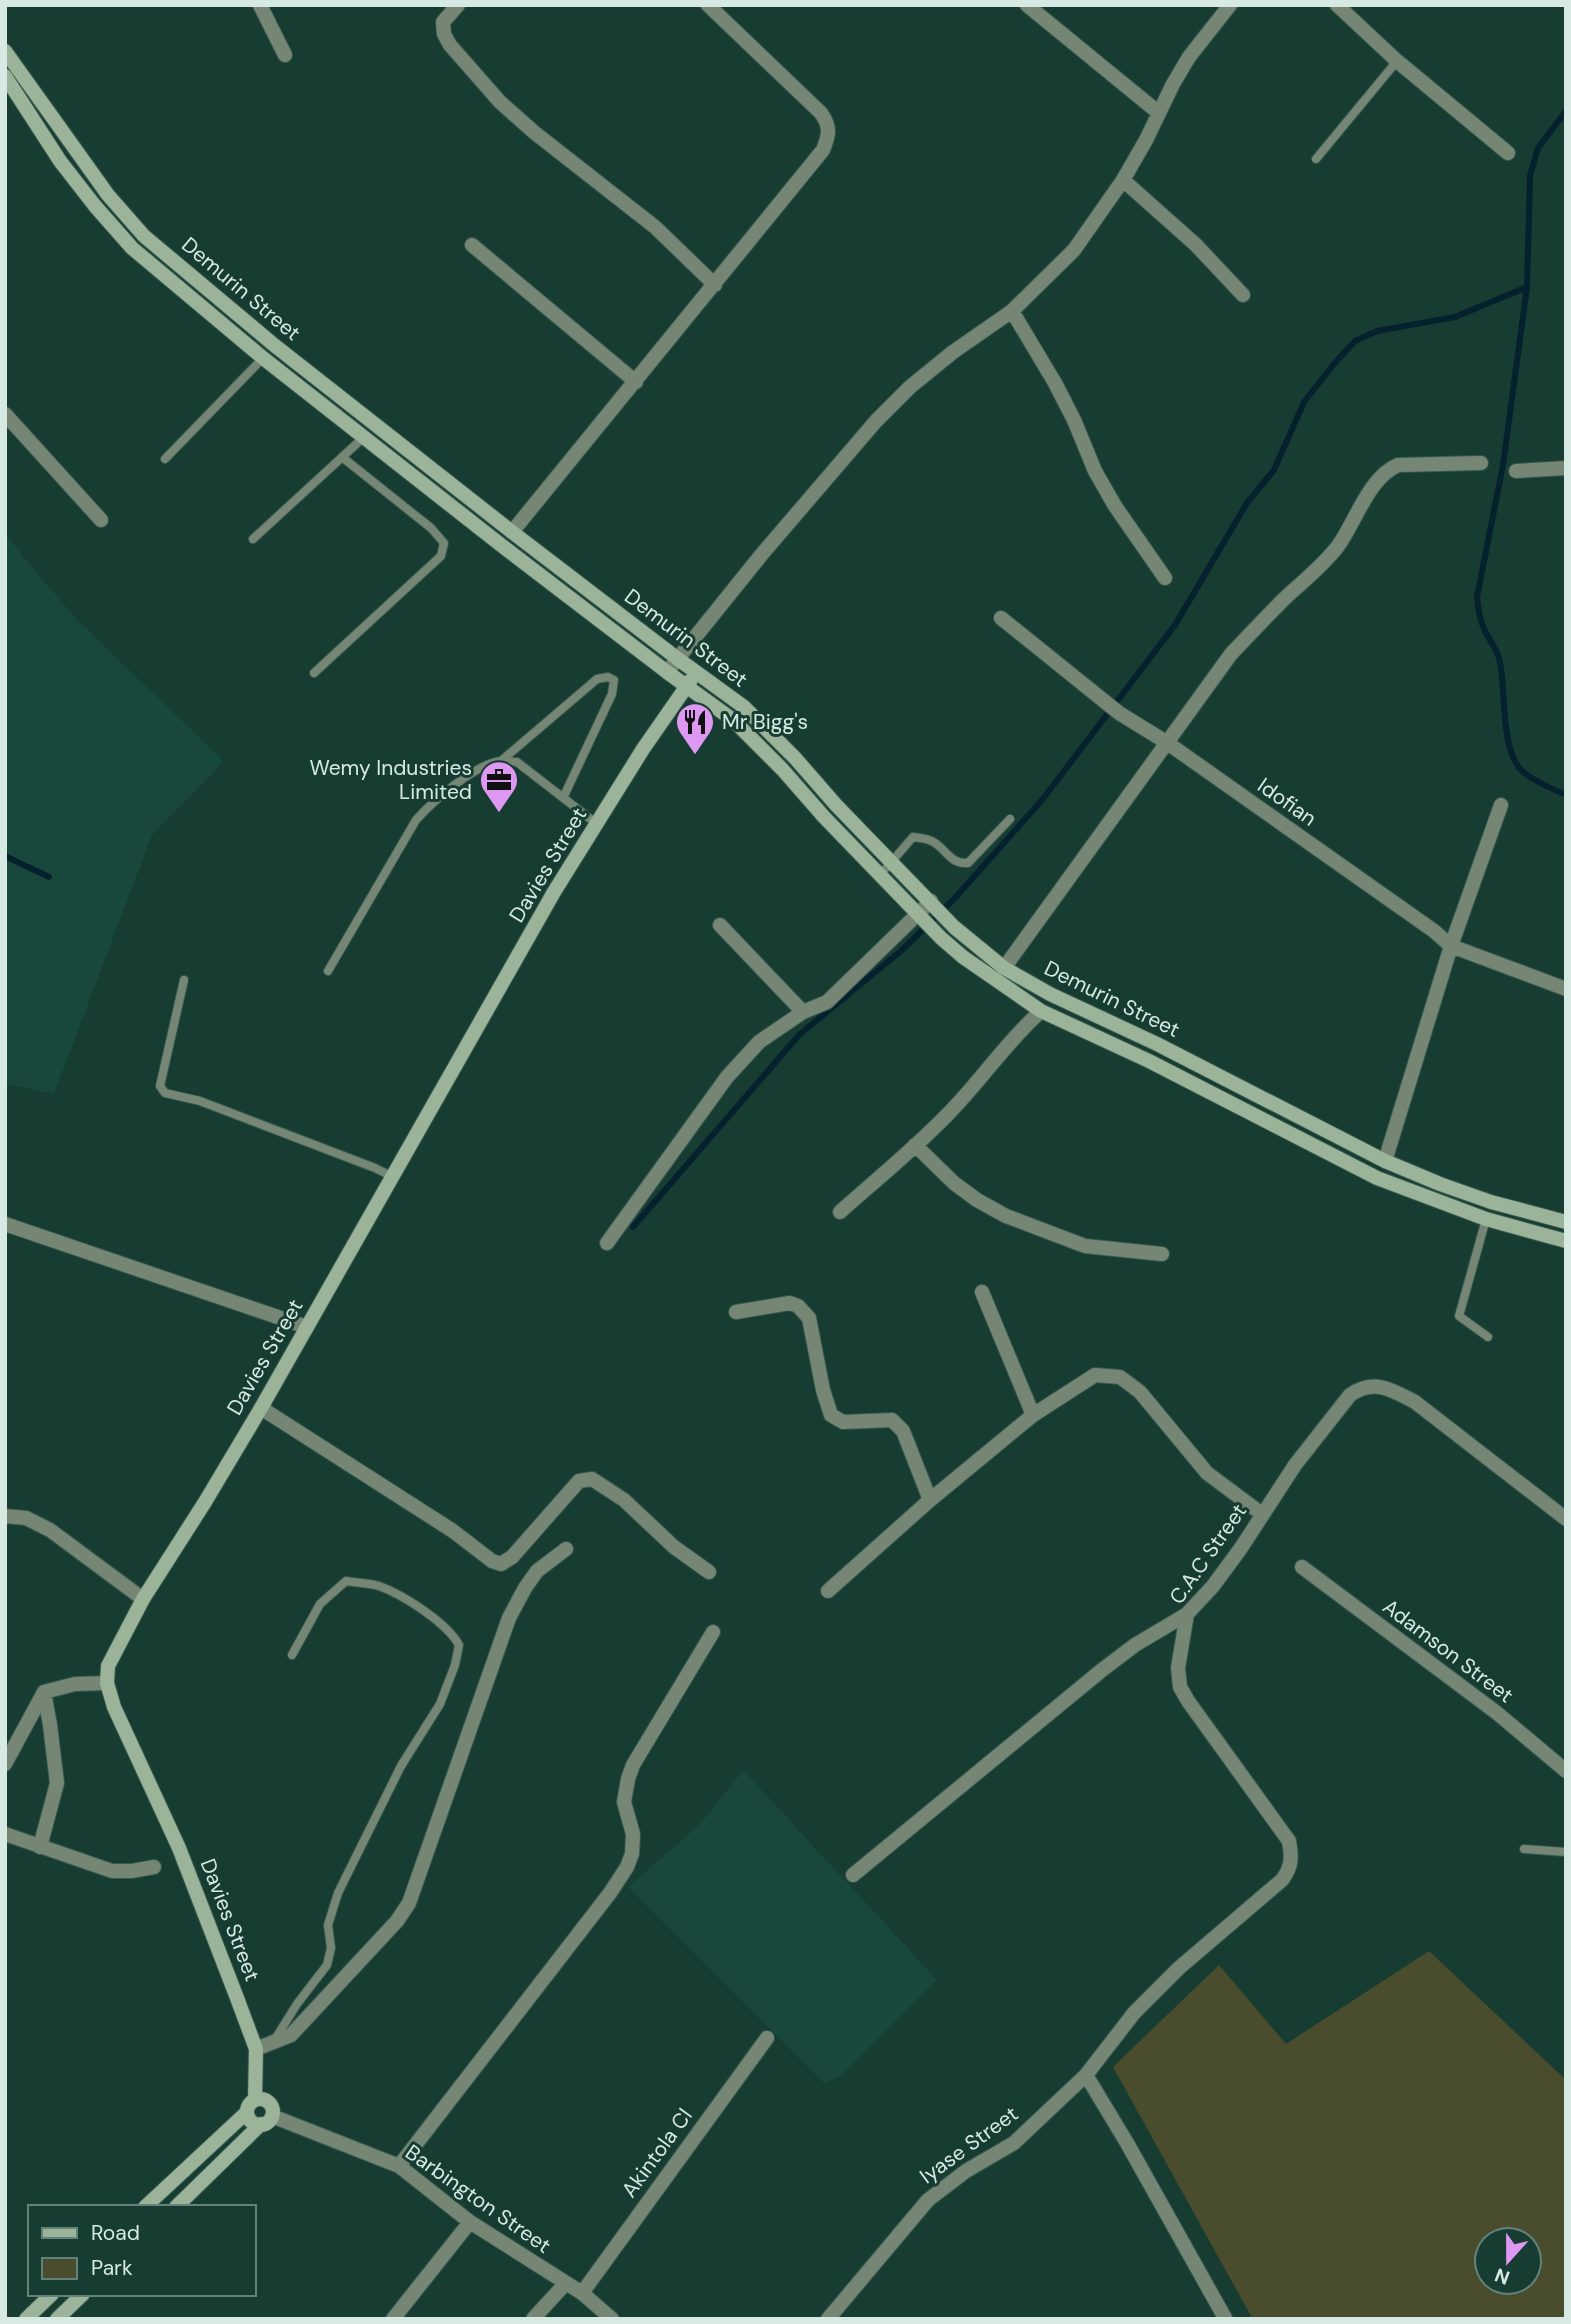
<svg xmlns="http://www.w3.org/2000/svg" width="1571" height="2324" viewBox="0 0 1571 2324" font-family="'DM Sans',sans-serif">
	<style>
		.built { fill: #18473b }
		.green { fill: #494d2d; fill-rule: evenodd }
		.lines { fill: none; stroke-linecap: round; stroke-linejoin: round }
		.stream { stroke: #04212d; stroke-width: 6 }
		.lane-casing { stroke: #36584e; stroke-width: 10 }
		.street-casing { stroke: #36584e; stroke-width: 16 }
		.secondary-casing { stroke: #36584e; stroke-width: 16 }
		.lane { stroke: #768675; stroke-width: 8 }
		.street { stroke: #768675; stroke-width: 14 }
		.secondary { stroke: #9bb499; stroke-width: 14 }
		.labels { text-anchor: middle; stroke-width: 6; stroke-linejoin: round; paint-order: stroke }
		.street-label { font-size: 21px; fill: #d6eae3; stroke: #173c32 }
		.poi-label { font-size: 21px; fill: #d6eae3; stroke: #173c32; text-anchor: start }
	</style>
	<rect width="100%" height="100%" fill="#173c32"/>
	<path class="built" d="M 5,532 L 25,559 L 80,623 L 224,761 L 152,835 L 54,1094 L 5,1084 Z
		M 743,1770 L 937,1980 L 842,2075 L 824,2083 L 628,1887 L 700,1824 Z"/>
	<path class="green" d="M 1429,1951 L 1566,2080 L 1566,2319 L 1245,2319 L 1251,2316 L 1113,2067 L 1219,1965 L 1286,2044 ZM 1487,2240 L 1529,2240 L 1529,2282 L 1487,2282 Z"/>
	<g class="lines">
		<path class="stream" d="M 1566,111 L 1538,148 L 1530,176 L 1527,287 L 1503,465 L 1477,597 C 1478,610 1480,622 1486,633 C 1492,644 1498,651 1500,662 C 1506,692 1500,751 1523,772 C 1535,782 1551,788 1566,795
			M 5,856 L 49,877
			M 633,1227 L 799,1035 L 902,950 L 955,898 L 1042,800 L 1175,625 L 1247,503 L 1274,470 L 1304,402 L 1333,365 L 1355,341 L 1377,331 L 1455,317 L 1527,287"/>
		<defs>
			<path id="lane" d="M 1316,159 L 1397,61
				M 165,459 L 263,358
				M 253,539 L 364,437
				M 314,673 L 441,556 L 444,543 L 431,528 L 342,457
				M 501,761 L 597,679 L 608,677 L 614,680 L 612,694 L 563,798
				M 880,875 L 913,837 C 920,838 928,838 935,843 C 948,852 951,864 968,863 L 1010,819
				M 328,971 L 416,820 C 433,801 475,764 501,761 C 506,760 512,762 517,762 L 597,824
				M 184,980 L 160,1086 L 165,1093 L 200,1101 L 375,1168 L 391,1176
				M 1486,1219 L 1459,1316 L 1488,1337
				M 1524,1849 L 1566,1852
				M 274,2041 L 297,2004 L 327,1965 L 331,1948 L 328,1925 L 338,1893 L 401,1766 L 440,1704 L 455,1665 L 459,1645 C 447,1623 404,1595 379,1586 C 369,1583 357,1583 346,1581 L 320,1604 L 292,1655"/>
			<path id="street" d="M 260,5 L 285,55
				M 458,5 L 443,22 L 444,34 L 450,45 L 500,102 L 535,133 L 655,227 L 715,285
				M 1027,5 L 1159,113
				M 1337,5 L 1397,61 L 1508,153
				M 1123,180 L 1196,245 L 1243,295
				M 472,245 L 636,382
				M 1012,311 L 1055,383 L 1074,420 L 1095,471 L 1115,506 L 1165,578
				M 5,414 L 101,520
				M 1516,471 L 1566,468
				M 512,532 L 823,150 C 829,135 831,127 821,113 L 708,5
				M 1001,618 L 1119,713 L 1166,742 L 1434,931 L 1451,946 L 1566,989
				M 667,672 L 762,554 L 876,421 L 910,387 L 953,352 L 1012,311 L 1074,250 L 1123,180 L 1146,140 L 1173,84 L 1189,57 L 1230,5
				M 720,925 L 803,1012
				M 1004,968 L 1231,654 C 1249,635 1266,617 1284,599 C 1302,582 1323,566 1338,546 C 1356,521 1369,477 1398,465 L 1481,463
				M 915,1145 L 954,1183 L 977,1200 L 1006,1216 L 1085,1246 L 1162,1254
				M 1385,1161 L 1451,946 L 1501,805
				M 840,1212 C 876,1180 914,1149 947,1115 C 980,1082 1006,1042 1041,1011
				M 5,1224 L 307,1327
				M 607,1243 L 727,1077 L 759,1042 L 803,1012 L 827,1002 L 931,901
				M 982,1292 L 1033,1415
				M 736,1312 L 790,1303 L 798,1306 L 809,1318 L 823,1390 L 831,1415 L 843,1422 L 892,1420 L 903,1431 L 930,1500
				M 261,1408 L 453,1531 L 492,1561 L 501,1564 L 512,1557 L 579,1481 L 592,1479 L 624,1500 L 674,1547 L 709,1572
				M 5,1516 L 26,1518 L 50,1530 L 143,1599
				M 1302,1567 L 1497,1713 L 1566,1771
				M 828,1591 L 930,1500 L 1033,1415 L 1095,1375 L 1120,1377 L 1140,1392 L 1207,1473 L 1262,1514
				M 5,1764 L 44,1692 L 75,1684 L 107,1683
				M 5,1834 L 112,1871 L 132,1871 L 154,1867
				M 40,1847 L 57,1783 L 50,1725 L 44,1692
				M 853,1875 L 1102,1670 L 1135,1645 L 1187,1614
				M 256,2049 L 291,2035 L 397,1921 L 409,1903 L 509,1618 L 525,1588 L 537,1571 L 566,1549
				M 1086,2075 L 1127,2143 L 1225,2318
				M 272,2116 L 399,2166 L 470,2222 L 582,2293 L 612,2319
				M 399,2166 L 610,1893 L 627,1867 L 632,1854 L 633,1834 L 624,1802 L 628,1779 L 633,1765 L 713,1632
				M 582,2293 L 767,2038
				M 393,2319 L 470,2222
				M 533,2319 L 565,2284
				M 828,2319 L 928,2200 L 966,2171 L 1014,2143 L 1086,2075 L 1134,2013 L 1179,1968 L 1282,1880 C 1292,1867 1292,1857 1289,1841 L 1188,1701 L 1180,1687 L 1178,1668 L 1187,1614 L 1213,1586 L 1241,1548 L 1295,1465 L 1350,1395 C 1375,1378 1392,1390 1415,1402 L 1566,1519"/>
			<path id="secondary" d="M 5,51 L 108,195 L 144,236 L 274,345 L 512,532 L 678,659 L 744,707 L 795,758 L 836,805 L 954,927 L 1004,968 L 1050,994 L 1157,1044 L 1385,1161 L 1440,1184 L 1491,1202 L 1566,1222
				M 5,76 L 60,161 L 95,206 L 132,248 L 263,358 L 501,545 L 667,672 L 733,720 L 782,769 L 824,817 L 941,938 L 963,957 L 1041,1011 L 1149,1061 L 1377,1178 L 1486,1219 L 1566,1241
				M 255,2099 L 256,2049 L 237,1998 L 179,1848 L 114,1707 L 107,1683 L 108,1666 L 143,1599 L 205,1502 L 261,1408 L 554,892 L 643,749 L 691,680
				M247 2112a13 13 0 1 1 26 0a13 13 0 1 1-26 0Z
				M 145,2207 L 247,2112
				M 176,2207 L 261,2124
				M 26,2319 L 52,2294
				M 57,2319 L 83,2294"/>
		</defs>
		<use href="#lane" class="lane-casing"/>
		<use href="#street" class="street-casing"/>
		<use href="#secondary" class="secondary-casing"/>
		<use href="#lane" class="lane"/>
		<use href="#street" class="street"/>
		<use href="#secondary" class="secondary"/>
	</g>
	<defs>
		<symbol id="restaurant-pin" viewBox="-11 -11 22 30"><path d="M0 17L-7.5 6A9.5 9.5 0 1 1 7.5 6Z" fill="#de98f2" stroke="#173c32"/><path d="M-5-6h1v4h1v-4h1v4h1v-4h1v5L-1.5 .5V6h-2V.5L-5-1ZM5-6V6H3V1.5H1.5Q1.5-4 5-6Z" fill="#111"/></symbol>
		<symbol id="office-pin" viewBox="-11 -11 22 30"><path d="M0 17L-7.5 6A9.5 9.5 0 1 1 7.5 6Z" fill="#de98f2" stroke="#173c32"/><path d="M-6-3h4V-5.5h4V-3h4V5H-6ZM-1-4.5V-3h2v-1.5ZM-6 0V1H6V0Z" fill="#111"/></symbol>
	</defs>
	<g fill-rule="evenodd">
		<use href="#restaurant-pin" x="673" y="700" width="44" height="60"/>
		<use href="#office-pin" x="477" y="758" width="44" height="60"/>
	</g>
	<g class="labels">
		<g class="street-label">
			<text transform="translate(241 289) rotate(40)" y="7">Demurin Street</text>
			<text transform="translate(686 638) rotate(37)" y="7">Demurin Street</text>
			<text transform="translate(1287 802) rotate(35)" y="7">Idofian</text>
			<text transform="translate(548 865) rotate(-59)" y="7">Davies Street</text>
			<text transform="translate(1112 999) rotate(26)" y="7">Demurin Street</text>
			<text transform="translate(265 1357) rotate(-60)" y="7">Davies Street</text>
			<text transform="translate(1208 1554) rotate(-55)" y="7">C.A.C Street</text>
			<text transform="translate(1448 1651) rotate(37)" y="7">Adamson Street</text>
			<text transform="translate(230 1920) rotate(69)" y="7">Davies Street</text>
			<text transform="translate(969 2145) rotate(-36)" y="7">Iyase Street</text>
			<text transform="translate(657 2153) rotate(-54)" y="7">Akintola Cl</text>
			<text transform="translate(478 2199) rotate(35)" y="7">Barbington Street</text>
		</g>
		<g class="poi-label">
			<text x="722" y="729">Mr Bigg's</text>
			<text x="472" y="775" text-anchor="end">Wemy Industries<tspan x="472" dy="24">Limited</tspan></text>
		</g>
	</g>
	<rect width="1571" height="2324" fill="none" stroke="#d6eae3" stroke-width="14"/>
	<rect x="28" y="2205" width="228" height="91" fill="#173c32" stroke="#638279" stroke-width="2"/>
	<rect x="42" y="2228" width="35" height="10" fill="#9bb499" stroke="#638279" stroke-width="2"/>
	<text x="91" y="2240" font-size="21" fill="#d6eae3">Road</text>
	<rect x="42" y="2258" width="35" height="21" fill="#494d2d" stroke="#638279" stroke-width="2"/>
	<text x="91" y="2275" font-size="21" fill="#d6eae3">Park</text>
	<g transform="translate(1508 2261) rotate(201)"><circle r="33" fill="#173c32" stroke="#638279" stroke-width="2"/>
	<path d="M0-5L12 26L0 18L-12 26Z" fill="#de98f2"/>
	<text y="-10" font-size="19" font-weight="bold" text-anchor="middle" fill="#d6eae3">N</text>
	</g>
</svg>
